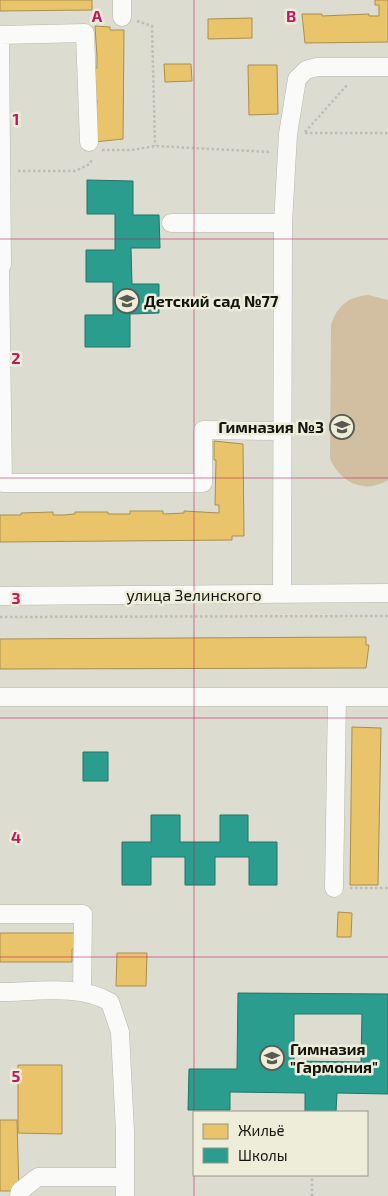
<svg xmlns="http://www.w3.org/2000/svg" width="388" height="1196" viewBox="0 0 388 1196" font-family="'Exo 2',sans-serif">
	<style>
		.green { fill: #d2bea0 }
		.homes { fill: #e9c46a; stroke: #a98f4e }
		.schools { fill: #2a9d8f; stroke: #237468; fill-rule: evenodd }
		.lines { fill: none; stroke-linecap: round; stroke-linejoin: round }
		.minor-casing { stroke: #b7b7af; stroke-width: 19 }
		.path { stroke: #bcbcb9; stroke-width: 2.5; stroke-dasharray: 2.5 2.5; stroke-linecap: butt }
		.minor { stroke: #fafaf8; stroke-width: 18 }
		.grid { fill: none; stroke: #c2185b; stroke-width: 1; stroke-opacity: 0.55 }
		.labels { text-anchor: middle; stroke-width: 5; stroke-linejoin: round; paint-order: stroke }
		.poi-label { font-size: 16px; font-weight: bold; fill: #13140d; stroke: #ededda; text-anchor: start }
		.street-label { font-size: 16px; fill: #13140d; stroke: #ededda }
		.grid-label { font-size: 16px; text-anchor: middle; font-weight: bold; fill: #c2185b; stroke: #ededda; stroke-width: 5; stroke-linejoin: round; paint-order: stroke }
	</style>
	<rect width="100%" height="100%" fill="#dcdcd1"/>
	<path class="green" d="M 368,295 L 388,300 L 388,480 C 365,495 339,482 330,458 L 331,325 C 337,306 348,297 368,295 Z"/>
	<path class="homes" d="M 0,0 L 92,0 L 92,10 L 0,11 Z
		M 375,0 L 388,0 L 388,42 L 305,43 L 302,14 L 322,14 L 322,16 L 369,14 L 369,16 L 379,16 L 379,5 L 375,5 Z
		M 252,18 L 252,38 L 208,39 L 208,19 Z
		M 95,26 L 110,27 L 110,30 L 124,30 L 123,139 L 94,142 L 97,100 L 94,100 L 95,68 L 97,68 L 97,57 Z
		M 164,64 L 191,64 L 192,81 L 165,82 Z
		M 248,65 L 277,65 L 278,114 L 249,115 Z
		M 214,441 L 243,444 L 244,536 L 232,536 L 232,540 L 0,542 L 0,515 L 21,515 L 21,513 L 53,512 L 53,515 L 64,515 L 75,514 L 75,512 L 108,512 L 108,514 L 130,514 L 130,511 L 163,511 L 163,514 L 184,513 L 184,511 L 219,513 L 219,505 L 215,505 L 216,460 L 214,460 Z
		M 366,637 L 366,645 L 369,645 L 366,668 L 0,669 L 0,639 Z
		M 352,727 L 381,728 L 378,885 L 350,885 Z
		M 338,912 L 352,913 L 351,937 L 337,937 Z
		M 0,933 L 75,933 L 75,949 L 72,949 L 72,962 L 0,962 Z
		M 117,953 L 147,953 L 146,986 L 116,986 Z
		M 18,1065 L 62,1065 L 62,1134 L 18,1133 Z
		M 0,1120 L 17,1120 L 19,1191 L 0,1191 Z"/>
	<path class="schools" d="M 87,180 L 133,181 L 133,215 L 159,215 L 160,248 L 131,248 L 132,284 L 159,284 L 159,313 L 130,314 L 130,347 L 85,347 L 85,315 L 113,315 L 113,282 L 86,282 L 86,250 L 115,250 L 115,214 L 87,214 Z
		M 83,752 L 108,752 L 108,781 L 83,781 Z
		M 151,815 L 180,815 L 180,842 L 220,842 L 220,815 L 248,815 L 248,842 L 277,842 L 277,885 L 249,885 L 249,857 L 215,857 L 215,885 L 185,885 L 185,857 L 151,857 L 151,885 L 122,885 L 122,842 L 151,842 Z
		M 238,993 L 388,994 L 388,1094 L 337,1093 L 336,1112 L 305,1112 L 305,1093 L 230,1092 L 230,1110 L 188,1110 L 189,1069 L 237,1069 ZM 294,1014 L 362,1014 L 361,1062 L 294,1061 Z"/>
	<g class="lines">
		<defs>
			<path id="minor" d="M 122,0 L 122,17
				M 171,223 L 283,223
				M 0,265 L 3,483 L 203,483 L 203,430 L 282,431
				M 2,265 L 0,35 L 85,33 L 89,142
				M 282,594 L 283,223 L 288,134 L 297,79 L 306,70 L 317,67 L 388,67
				M 0,596 L 388,593
				M 0,697 L 388,697
				M 334,888 L 337,697
				M 0,914 L 83,914 L 82,992
				M 0,992 C 35,992 79,984 110,1002 L 120,1032 L 125,1132 L 125,1196
				M 19,1196 L 20,1191 L 38,1177 L 124,1177"/>
		</defs>
		<use href="#minor" class="minor-casing"/>
		<path class="path" d="M 137,21 L 152,26 L 155,146
			M 305,132 L 348,84
			M 305,133 L 388,133
			M 102,150 L 132,150 L 155,146 L 271,152
			M 18,171 L 75,171 L 90,164 L 92,159
			M 0,617 L 388,616
			M 350,888 L 388,888
			M 312,1196 L 312,1175"/>
		<use href="#minor" class="minor"/>
	</g>
	<path class="grid" d="M 194,0 L 194,1196M 0,239 L 388,239M 0,478 L 388,478M 0,718 L 388,718M 0,957 L 388,957"/>
	<defs>
		<symbol id="school-ring" viewBox="-11 -11 22 22"><circle r="9.5" fill="#ededda" stroke="#595a52" stroke-width="1.5"/><path d="M0-5L7-2L0 1L-7-2ZM-4 1L0 2.5L4 1V4Q0 6-4 4Z" fill="#595a52"/></symbol>
	</defs>
	<g fill-rule="evenodd">
		<use href="#school-ring" x="113" y="287" width="28" height="28"/>
		<use href="#school-ring" x="328" y="413" width="28" height="28"/>
		<use href="#school-ring" x="258" y="1044" width="28" height="28"/>
	</g>
	<g class="labels">
		<g class="poi-label">
			<text x="144" y="307">Детский сад №77</text>
			<text x="324" y="433" text-anchor="end">Гимназия №3</text>
			<text x="290" y="1055">Гимназия<tspan x="290" dy="18">"Гармония"</tspan></text>
		</g>
		<g class="street-label">
			<text x="194" y="601">улица Зелинского</text>
		</g>
	</g>
	<g class="grid-label">
		<text x="97" y="22">A</text>
		<text x="291" y="22">B</text>
		<text x="16" y="125">1</text>
		<text x="16" y="364">2</text>
		<text x="16" y="604">3</text>
		<text x="16" y="843">4</text>
		<text x="16" y="1082">5</text>
	</g>
	<rect x="193" y="1111" width="175" height="65" fill="#ededda" stroke="#969688"/>
	<rect x="203" y="1124" width="25" height="15" fill="#e9c46a" stroke="#969688"/>
	<text x="238" y="1136" font-size="15" fill="#13140d">Жильё</text>
	<rect x="203" y="1148" width="25" height="15" fill="#2a9d8f" stroke="#969688"/>
	<text x="238" y="1161" font-size="15" fill="#13140d">Школы</text>
</svg>
